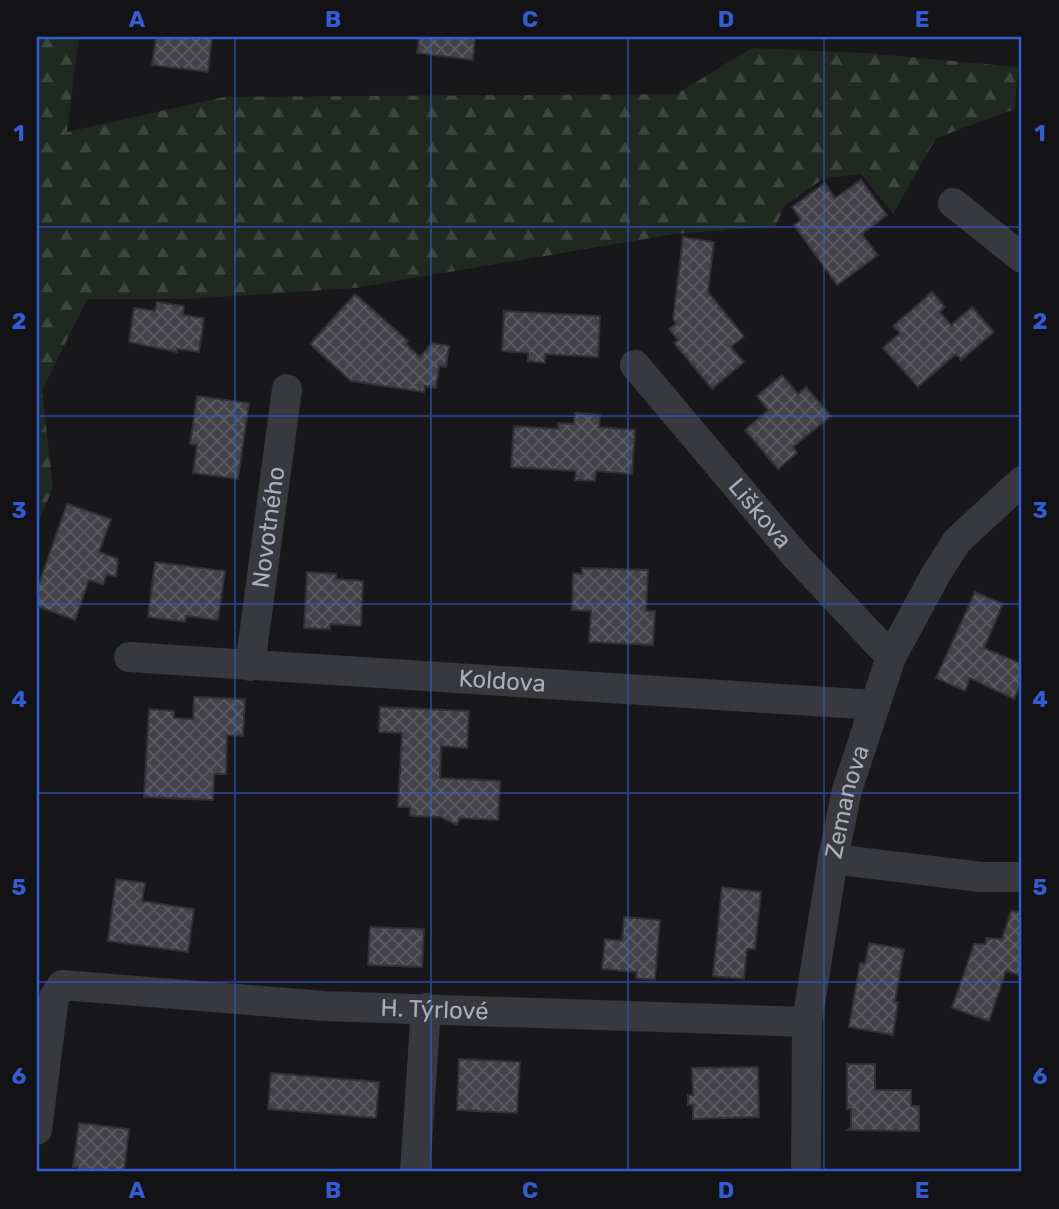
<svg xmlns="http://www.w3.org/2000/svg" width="1059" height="1209" viewBox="0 0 1059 1209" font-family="Rubik,sans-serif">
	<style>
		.forest { fill: url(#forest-firs) }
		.building { fill: url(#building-cross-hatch); stroke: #323136; stroke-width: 2 }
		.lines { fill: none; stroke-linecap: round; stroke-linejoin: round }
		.minor { stroke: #38393f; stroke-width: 30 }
		.grid { fill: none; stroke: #325cd4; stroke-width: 2; stroke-opacity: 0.55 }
		.labels { text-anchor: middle; stroke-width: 7; stroke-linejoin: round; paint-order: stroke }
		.street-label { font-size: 24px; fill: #a9aebb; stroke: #131215 }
		.neatline { fill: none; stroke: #325cd4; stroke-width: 2.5 }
		.grid-label { font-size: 23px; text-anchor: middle; font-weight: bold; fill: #325cd4 }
	</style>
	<defs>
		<pattern id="forest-firs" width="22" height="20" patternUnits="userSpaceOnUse" patternTransform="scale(1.75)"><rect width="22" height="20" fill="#1f2821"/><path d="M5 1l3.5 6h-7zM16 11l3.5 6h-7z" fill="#3d453f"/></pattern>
		<pattern id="building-cross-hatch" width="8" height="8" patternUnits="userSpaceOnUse" patternTransform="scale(1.75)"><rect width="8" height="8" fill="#424247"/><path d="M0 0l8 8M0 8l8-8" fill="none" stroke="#5a5b60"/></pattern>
	</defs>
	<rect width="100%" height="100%" fill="#18171a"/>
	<path class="forest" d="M 37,37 L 79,37 L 67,132 L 224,97 L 676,94 L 752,48 L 866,53 L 1018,67 L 1015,109 L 936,138 L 893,214 L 861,174 L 823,179 L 784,206 L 776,226 L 675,234 L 355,288 L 189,299 L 87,299 L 42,391 L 53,487 L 37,527 Z"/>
	<path class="building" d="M 156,37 L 212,37 L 208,72 L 152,65 Z
		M 419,37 L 475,37 L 473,60 L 417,53 Z
		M 861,180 L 887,215 L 862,234 L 878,255 L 837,285 L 794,225 L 801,220 L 792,207 L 825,183 L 835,198 Z
		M 683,237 L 714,242 L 708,292 L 744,336 L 731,347 L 744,362 L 712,389 L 674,343 L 678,340 L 669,329 L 676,324 L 673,319 Z
		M 932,292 L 945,307 L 940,312 L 951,325 L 972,307 L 994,332 L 961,360 L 956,354 L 918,387 L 883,348 L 900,333 L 893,326 Z
		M 355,294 L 408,341 L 406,344 L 420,357 L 432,343 L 449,346 L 446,367 L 439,366 L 436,388 L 425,386 L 424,392 L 351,381 L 310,344 Z
		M 157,302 L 184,306 L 183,315 L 204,318 L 199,352 L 177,349 L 177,352 L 129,342 L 134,308 L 155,311 Z
		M 504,311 L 600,316 L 598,357 L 545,354 L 545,363 L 528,361 L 528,353 L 502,351 Z
		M 782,375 L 798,394 L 806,387 L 831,416 L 793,447 L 797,453 L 778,469 L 745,430 L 768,410 L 757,396 Z
		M 197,396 L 249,403 L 238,479 L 193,473 L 197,445 L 190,444 Z
		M 575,413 L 600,415 L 599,427 L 635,430 L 632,474 L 596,471 L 595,481 L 575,480 L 576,471 L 511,467 L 514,426 L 558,429 L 558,423 L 574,424 Z
		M 67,504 L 111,519 L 99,552 L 118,559 L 116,577 L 107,574 L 103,585 L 89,580 L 75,620 L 37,606 L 37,589 Z
		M 155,562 L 225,571 L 218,620 L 186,616 L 185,622 L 148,617 Z
		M 582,568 L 648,570 L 646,611 L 655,611 L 653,645 L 589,642 L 591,611 L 572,610 L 573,573 L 582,574 Z
		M 307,572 L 336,574 L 336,579 L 363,581 L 361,626 L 330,624 L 330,629 L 304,628 Z
		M 975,592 L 1003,604 L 984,648 L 1022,664 L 1022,681 L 1014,699 L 970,678 L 965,691 L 936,678 Z
		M 194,697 L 245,699 L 243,736 L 227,735 L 226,774 L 214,774 L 213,800 L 144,797 L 149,709 L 174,711 L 174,718 L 193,719 Z
		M 380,707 L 469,711 L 467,748 L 441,746 L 440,778 L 500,781 L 498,820 L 460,818 L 457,825 L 441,817 L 410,816 L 410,807 L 398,807 L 402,733 L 379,732 Z
		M 116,879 L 145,883 L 142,901 L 194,909 L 188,952 L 108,941 Z
		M 722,887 L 761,892 L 755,949 L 747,949 L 744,979 L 713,976 Z
		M 1011,911 L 1022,912 L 1022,976 L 1006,971 L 989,1021 L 952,1008 L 974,944 L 986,944 L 986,938 L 1002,939 Z
		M 624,917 L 660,920 L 655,980 L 636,978 L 637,972 L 602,969 L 605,939 L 622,941 Z
		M 370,927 L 424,929 L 422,967 L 368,965 Z
		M 869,943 L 904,949 L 895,1002 L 898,1002 L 893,1035 L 849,1027 L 860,963 L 865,964 Z
		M 459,1059 L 520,1062 L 517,1113 L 457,1110 Z
		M 847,1064 L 875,1064 L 875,1090 L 911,1090 L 911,1106 L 919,1106 L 919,1131 L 847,1130 L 851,1127 L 851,1109 L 847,1109 Z
		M 758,1067 L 759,1117 L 693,1119 L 693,1105 L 688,1105 L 688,1095 L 693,1095 L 692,1068 Z
		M 271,1073 L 379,1082 L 376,1118 L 268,1109 Z
		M 79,1123 L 129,1129 L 124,1172 L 77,1172 L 78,1167 L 73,1167 Z"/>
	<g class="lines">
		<g class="minor">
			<path d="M 953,203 L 1022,258"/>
			<path id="s1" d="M 635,365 L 795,555 L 891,657"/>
			<path id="s2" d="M 129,657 L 875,705"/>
			<path id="s3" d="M 250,666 L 287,389"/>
			<path d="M 833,859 L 981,877 L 1022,877"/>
			<path id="s4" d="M 37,1130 L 54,997 L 62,985 L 324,1006 L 807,1022"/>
			<path d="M 415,1172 L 426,1008"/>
			<path id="s5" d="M 806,1172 L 807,1022 L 833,859 L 847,790 L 891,657 L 936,574 L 957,541 L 1022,481"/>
		</g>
	</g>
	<path class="grid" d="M 235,37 L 235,1172M 431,37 L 431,1172M 628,37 L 628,1172M 824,37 L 824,1172M 37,227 L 1022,227M 37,416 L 1022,416M 37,604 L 1022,604M 37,793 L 1022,793M 37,982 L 1022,982"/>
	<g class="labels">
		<g class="street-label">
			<text dy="8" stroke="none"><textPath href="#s1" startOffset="194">Liškova</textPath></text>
			<text dy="8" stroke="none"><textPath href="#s3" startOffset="140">Novotného</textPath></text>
			<text dy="8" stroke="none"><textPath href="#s2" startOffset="374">Koldova</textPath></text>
			<text dy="8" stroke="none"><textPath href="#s5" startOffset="374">Zemanova</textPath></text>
			<text dy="8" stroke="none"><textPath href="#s4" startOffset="522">H. Týrlové</textPath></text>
		</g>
	</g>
	<rect width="1059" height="1209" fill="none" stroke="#131215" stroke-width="77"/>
	<rect x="38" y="38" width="982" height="1132" class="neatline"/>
	<g class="grid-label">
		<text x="137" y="27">A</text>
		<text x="333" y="27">B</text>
		<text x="530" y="27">C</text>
		<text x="726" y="27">D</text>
		<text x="922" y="27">E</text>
		<text x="19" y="141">1</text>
		<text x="1040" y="141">1</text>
		<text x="19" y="329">2</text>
		<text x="1040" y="329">2</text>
		<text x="19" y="518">3</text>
		<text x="1040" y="518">3</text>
		<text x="19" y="707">4</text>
		<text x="1040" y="707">4</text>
		<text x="19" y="895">5</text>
		<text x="1040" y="895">5</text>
		<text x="19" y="1084">6</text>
		<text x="1040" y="1084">6</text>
		<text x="137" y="1198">A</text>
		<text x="333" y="1198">B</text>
		<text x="530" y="1198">C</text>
		<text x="726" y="1198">D</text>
		<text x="922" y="1198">E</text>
	</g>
</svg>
